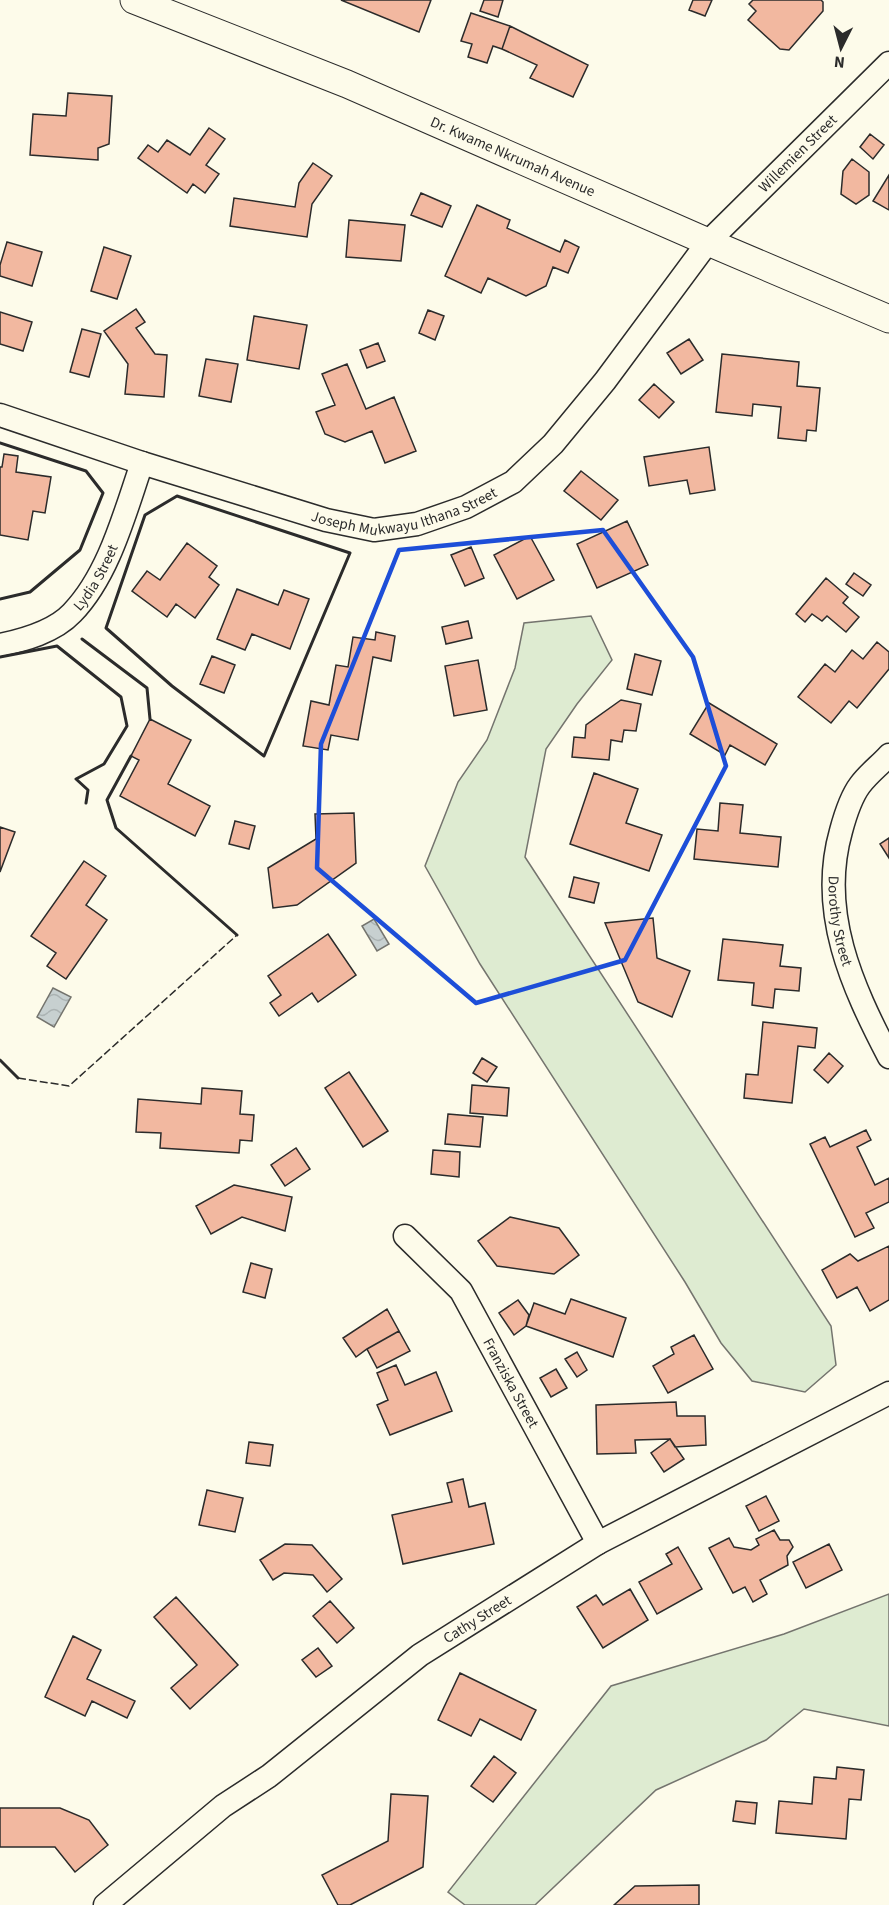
<svg xmlns="http://www.w3.org/2000/svg" width="889" height="1905" viewBox="0 0 889 1905" font-family="'Source Sans 3',sans-serif">
	<style>
		.grass { fill: #deebd1; stroke: #74746e; stroke-width: 1.5 }
		.water { fill: url(#water-waves); stroke: #74746e; stroke-width: 1.5 }
		.building { fill: #f2b8a0; stroke: #2b2b2b; stroke-width: 1.5 }
		.lines { fill: none; stroke-linecap: round; stroke-linejoin: round }
		.minor-casing { stroke: #2b2b2b; stroke-width: 25 }
		.tertiary-casing { stroke: #2b2b2b; stroke-width: 29 }
		.minor { stroke: #fdfbea; stroke-width: 22 }
		.tertiary { stroke: #fdfbea; stroke-width: 27 }
		.fence { stroke: #2b2b2b; stroke-width: 1.5; stroke-dasharray: 8 3; stroke-linecap: butt }
		.wall { stroke: #2b2b2b; stroke-width: 3 }
		.marked { fill: none; stroke: #1d4ed8; stroke-width: 4.5; stroke-linejoin: round }
		.labels { text-anchor: middle; stroke-width: 4.5; stroke-linejoin: round; paint-order: stroke }
		.street-label { font-size: 15px; fill: #2b2b2b; stroke: #fdfbea }
	</style>
	<defs>
		<pattern id="water-waves" width="16" height="10" patternUnits="userSpaceOnUse" patternTransform="scale(1.5)"><rect width="16" height="10" fill="#c7d0d0"/><path d="M0 5q4-4 8 0t8 0" fill="none" stroke="#abb3b3"/></pattern>
	</defs>
	<rect width="100%" height="100%" fill="#fdfbea"/>
	<path class="grass" d="M 591,616 L 612,660 L 577,704 L 546,749 L 525,857 L 831,1326 L 836,1365 L 805,1392 L 752,1381 L 721,1343 L 685,1282 L 480,964 L 425,866 L 458,782 L 487,740 L 515,668 L 524,623 Z
		M 889,1594 L 889,1726 L 804,1709 L 766,1740 L 656,1790 L 535,1905 L 465,1905 L 448,1892 L 611,1686 L 784,1634 Z"/>
	<path class="water" d="M 374,919 L 389,944 L 377,951 L 362,926 Z
		M 53,988 L 71,997 L 54,1027 L 37,1017 Z"/>
	<path class="building" d="M 341,0 L 431,0 L 419,32 Z
		M 484,0 L 503,0 L 498,17 L 480,11 Z
		M 693,0 L 712,0 L 705,16 L 689,10 Z
		M 753,0 L 821,0 L 823,2 L 823,11 L 789,50 L 780,49 L 748,20 L 756,11 L 749,4 Z
		M 471,13 L 510,26 L 502,49 L 493,46 L 487,63 L 468,57 L 472,44 L 461,41 Z
		M 510,26 L 588,65 L 573,97 L 530,78 L 537,65 L 502,49 Z
		M 68,93 L 112,96 L 109,144 L 98,148 L 98,160 L 30,155 L 33,114 L 66,116 Z
		M 209,128 L 225,139 L 206,165 L 219,174 L 205,193 L 193,184 L 187,193 L 138,158 L 148,145 L 158,152 L 167,140 L 190,155 Z
		M 870,134 L 884,145 L 873,159 L 860,147 Z
		M 852,159 L 869,172 L 869,195 L 856,204 L 841,194 L 843,171 Z
		M 313,163 L 332,176 L 312,204 L 307,237 L 230,226 L 234,198 L 295,207 L 299,183 Z
		M 889,175 L 889,210 L 873,201 Z
		M 421,193 L 451,206 L 442,227 L 411,215 Z
		M 477,205 L 510,220 L 507,228 L 560,252 L 565,240 L 579,247 L 568,273 L 553,267 L 546,286 L 526,296 L 488,278 L 481,293 L 445,276 Z
		M 349,220 L 405,225 L 401,261 L 346,257 Z
		M 7,242 L 42,252 L 32,286 L 0,276 L 0,265 Z
		M 104,247 L 131,256 L 117,299 L 91,291 Z
		M 136,309 L 145,322 L 136,328 L 155,354 L 167,355 L 164,397 L 125,394 L 128,364 L 104,331 Z
		M 428,310 L 444,316 L 435,340 L 419,333 Z
		M 0,312 L 32,322 L 23,351 L 0,344 Z
		M 254,316 L 307,325 L 299,369 L 247,360 Z
		M 82,329 L 101,334 L 89,377 L 70,372 Z
		M 689,339 L 703,360 L 681,374 L 667,353 Z
		M 378,343 L 385,361 L 367,368 L 360,350 Z
		M 722,354 L 799,362 L 797,386 L 820,388 L 816,431 L 807,430 L 806,441 L 778,438 L 781,407 L 753,404 L 752,416 L 716,412 Z
		M 206,359 L 238,364 L 231,402 L 199,396 Z
		M 347,364 L 366,409 L 394,397 L 416,451 L 385,463 L 372,431 L 345,442 L 325,434 L 316,412 L 335,405 L 322,374 Z
		M 654,384 L 674,402 L 659,418 L 639,400 Z
		M 709,447 L 715,490 L 690,494 L 687,480 L 649,486 L 644,457 Z
		M 4,454 L 18,456 L 16,472 L 51,477 L 45,513 L 33,511 L 28,540 L 0,535 L 0,467 L 2,467 Z
		M 581,471 L 618,500 L 601,520 L 564,491 Z
		M 627,521 L 648,565 L 597,588 L 577,544 Z
		M 530,536 L 554,580 L 517,599 L 494,555 Z
		M 187,543 L 217,566 L 209,577 L 219,585 L 195,618 L 176,604 L 167,617 L 132,591 L 147,571 L 160,580 Z
		M 471,547 L 484,578 L 465,586 L 451,555 Z
		M 854,573 L 871,585 L 863,596 L 846,584 Z
		M 826,578 L 848,597 L 843,603 L 859,617 L 846,632 L 827,616 L 822,621 L 812,614 L 805,622 L 796,614 Z
		M 237,589 L 278,605 L 284,590 L 309,599 L 290,649 L 252,634 L 245,650 L 217,639 Z
		M 468,621 L 472,638 L 446,644 L 442,627 Z
		M 376,632 L 395,636 L 391,661 L 373,657 L 358,740 L 331,735 L 328,750 L 303,746 L 311,701 L 329,705 L 336,665 L 348,667 L 353,637 L 375,640 Z
		M 877,642 L 889,652 L 889,669 L 857,708 L 849,701 L 831,723 L 798,697 L 825,664 L 835,672 L 852,650 L 863,659 Z
		M 635,654 L 661,661 L 652,695 L 627,689 Z
		M 212,656 L 235,665 L 224,693 L 200,684 Z
		M 478,660 L 487,710 L 454,716 L 445,666 Z
		M 621,700 L 641,704 L 636,731 L 624,730 L 622,742 L 611,740 L 609,760 L 572,757 L 574,737 L 585,738 L 586,725 Z
		M 709,703 L 777,744 L 765,765 L 730,745 L 725,755 L 690,734 Z
		M 150,719 L 191,740 L 168,784 L 210,806 L 195,836 L 120,796 L 139,760 L 131,756 Z
		M 594,773 L 638,789 L 626,823 L 662,835 L 649,871 L 570,844 Z
		M 720,803 L 743,805 L 740,833 L 781,837 L 778,867 L 694,859 L 697,829 L 718,831 Z
		M 354,813 L 356,863 L 297,905 L 273,908 L 268,868 L 316,839 L 315,814 Z
		M 235,821 L 255,826 L 249,849 L 229,844 Z
		M 0,827 L 15,832 L 0,872 Z
		M 889,838 L 889,858 L 880,844 Z
		M 84,861 L 106,876 L 86,905 L 107,920 L 66,979 L 47,966 L 56,953 L 31,936 Z
		M 574,877 L 599,883 L 594,903 L 569,897 Z
		M 653,918 L 657,958 L 690,971 L 672,1017 L 638,1002 L 605,923 Z
		M 328,934 L 356,975 L 318,1002 L 312,993 L 279,1016 L 270,1003 L 281,995 L 268,976 Z
		M 723,939 L 783,945 L 780,966 L 801,968 L 799,991 L 775,989 L 773,1008 L 752,1005 L 754,983 L 718,980 Z
		M 763,1022 L 817,1028 L 815,1048 L 798,1046 L 792,1103 L 744,1098 L 746,1074 L 758,1075 Z
		M 829,1053 L 843,1066 L 828,1083 L 814,1070 Z
		M 482,1058 L 497,1067 L 487,1082 L 473,1073 Z
		M 349,1072 L 388,1131 L 363,1147 L 325,1088 Z
		M 472,1085 L 509,1088 L 507,1116 L 470,1113 Z
		M 202,1088 L 242,1091 L 240,1114 L 254,1115 L 252,1141 L 240,1140 L 239,1153 L 160,1148 L 161,1133 L 136,1132 L 138,1099 L 201,1104 Z
		M 448,1114 L 483,1117 L 480,1147 L 445,1144 Z
		M 866,1130 L 871,1140 L 857,1147 L 875,1185 L 889,1178 L 889,1202 L 866,1213 L 874,1228 L 855,1237 L 810,1144 L 825,1137 L 830,1147 Z
		M 296,1148 L 310,1169 L 285,1186 L 271,1165 Z
		M 433,1150 L 460,1152 L 459,1177 L 431,1174 Z
		M 234,1185 L 292,1197 L 285,1231 L 242,1217 L 211,1234 L 196,1206 Z
		M 510,1217 L 559,1228 L 579,1255 L 554,1274 L 497,1266 L 478,1241 Z
		M 889,1246 L 889,1300 L 870,1311 L 857,1287 L 837,1298 L 822,1270 L 850,1254 L 858,1261 Z
		M 251,1263 L 272,1269 L 265,1298 L 243,1292 Z
		M 571,1299 L 626,1318 L 613,1357 L 526,1326 L 534,1303 L 565,1314 Z
		M 518,1300 L 529,1315 L 526,1326 L 514,1335 L 499,1313 Z
		M 387,1309 L 399,1331 L 367,1349 L 356,1357 L 343,1338 Z
		M 399,1331 L 410,1351 L 377,1368 L 367,1349 Z
		M 694,1335 L 713,1369 L 668,1393 L 653,1366 L 674,1354 L 671,1347 Z
		M 577,1352 L 587,1370 L 577,1377 L 565,1359 Z
		M 396,1365 L 405,1385 L 436,1372 L 452,1411 L 390,1435 L 377,1405 L 388,1400 L 377,1373 Z
		M 556,1369 L 567,1388 L 551,1397 L 540,1378 Z
		M 676,1402 L 677,1416 L 705,1416 L 706,1445 L 675,1447 L 670,1439 L 635,1440 L 636,1453 L 597,1454 L 596,1405 Z
		M 670,1439 L 684,1459 L 664,1472 L 651,1453 Z
		M 249,1442 L 273,1445 L 270,1466 L 246,1463 Z
		M 463,1479 L 469,1507 L 485,1503 L 494,1544 L 403,1564 L 392,1515 L 452,1502 L 447,1483 Z
		M 207,1490 L 243,1498 L 235,1532 L 199,1525 Z
		M 766,1496 L 779,1521 L 759,1531 L 746,1506 Z
		M 774,1530 L 780,1540 L 789,1540 L 793,1547 L 787,1556 L 788,1565 L 760,1580 L 767,1594 L 753,1602 L 745,1587 L 733,1593 L 709,1548 L 729,1538 L 734,1547 L 751,1550 L 759,1545 L 756,1539 Z
		M 285,1544 L 312,1545 L 342,1579 L 327,1592 L 313,1575 L 284,1573 L 273,1580 L 260,1560 Z
		M 829,1544 L 842,1570 L 806,1588 L 793,1562 Z
		M 678,1547 L 702,1589 L 657,1614 L 639,1582 L 672,1564 L 666,1554 Z
		M 630,1589 L 648,1620 L 603,1648 L 577,1607 L 596,1595 L 603,1605 Z
		M 176,1597 L 238,1665 L 190,1709 L 171,1688 L 197,1665 L 154,1617 Z
		M 330,1601 L 354,1628 L 337,1643 L 313,1616 Z
		M 73,1636 L 101,1650 L 87,1679 L 135,1701 L 127,1718 L 92,1701 L 85,1716 L 45,1697 Z
		M 318,1648 L 332,1666 L 316,1677 L 302,1660 Z
		M 460,1673 L 536,1710 L 521,1740 L 480,1719 L 471,1736 L 438,1720 Z
		M 494,1756 L 516,1773 L 493,1802 L 471,1786 Z
		M 837,1767 L 864,1770 L 861,1800 L 849,1799 L 846,1839 L 776,1833 L 779,1801 L 812,1804 L 814,1777 L 836,1779 Z
		M 391,1794 L 428,1796 L 423,1867 L 350,1905 L 338,1905 L 322,1875 L 388,1841 Z
		M 736,1801 L 757,1803 L 755,1824 L 733,1821 Z
		M 0,1808 L 60,1808 L 89,1820 L 108,1845 L 75,1872 L 55,1847 L 0,1847 Z
		M 699,1885 L 699,1905 L 614,1905 L 635,1886 Z"/>
	<g class="lines">
		<defs>
			<g id="minor">
				<path id="s1" d="M 0,415 L 142,463 L 326,520 L 374,530 L 417,524 L 466,507 L 513,482 L 553,444 L 605,381 L 708,242 L 889,63"/>
				<path id="s2" d="M 0,645 C 24,640 54,632 72,613 C 109,575 125,512 142,463"/>
				<path id="s3" d="M 889,755 C 880,765 868,774 860,785 C 851,797 845,816 841,831 C 818,912 852,986 889,1057"/>
				<path id="s4" d="M 405,1236 L 461,1291 L 598,1543"/>
				<path id="s5" d="M 105,1905 L 223,1806 L 269,1776 L 420,1655 L 598,1543 L 889,1393"/>
			</g>
			<g id="tertiary">
				<path id="s6" d="M 134,0 L 347,84 L 708,242 L 889,319"/>
			</g>
		</defs>
		<use href="#minor" class="minor-casing"/>
		<use href="#tertiary" class="tertiary-casing"/>
		<use href="#minor" class="minor"/>
		<use href="#tertiary" class="tertiary"/>
		<path class="fence" d="M 18,1078 L 69,1086 L 237,935"/>
		<path class="wall" d="M 0,443 L 86,471 L 103,493 L 80,550 L 30,592 L 0,599
			M 177,496 L 350,553 L 264,756 L 172,686 L 106,628 L 145,515 Z
			M 82,639 L 147,688 L 150,719
			M 0,657 L 57,646 L 121,697 L 127,726 L 104,764 L 76,779 L 88,790 L 86,803
			M 131,756 L 107,800 L 116,828 L 237,935
			M 0,1060 L 18,1078"/>
	</g>
	<path class="marked" d="M 603,530 L 693,657 L 726,766 L 625,960 L 476,1003 L 317,868 L 321,744 L 399,550 Z"/>
	<g class="labels">
		<g class="street-label">
			<text dy="5" stroke="none"><textPath href="#s1" startOffset="976">Willemien Street</textPath></text>
			<text dy="5" stroke="none"><textPath href="#s6" startOffset="410">Dr. Kwame Nkrumah Avenue</textPath></text>
			<text dy="5" stroke="none"><textPath href="#s1" startOffset="424">Joseph Mukwayu Ithana Street</textPath></text>
			<text dy="5" stroke="none"><textPath href="#s2" startOffset="123">Lydia Street</textPath></text>
			<text dy="5" stroke="none"><textPath href="#s3" startOffset="183">Dorothy Street</textPath></text>
			<text dy="5" stroke="none"><textPath href="#s4" startOffset="183">Franziska Street</textPath></text>
			<text dy="5" stroke="none"><textPath href="#s5" startOffset="470">Cathy Street</textPath></text>
		</g>
	</g>
	<g transform="translate(841 48) rotate(186)" stroke="#fdfbea" stroke-width="4.5" paint-order="stroke">
	<path d="M0-4.5L10 22L0 15L-10 22Z" fill="#2b2b2b"/>
	<text y="-9" font-size="16" font-weight="bold" text-anchor="middle" fill="#2b2b2b">N</text>
	</g>
</svg>
